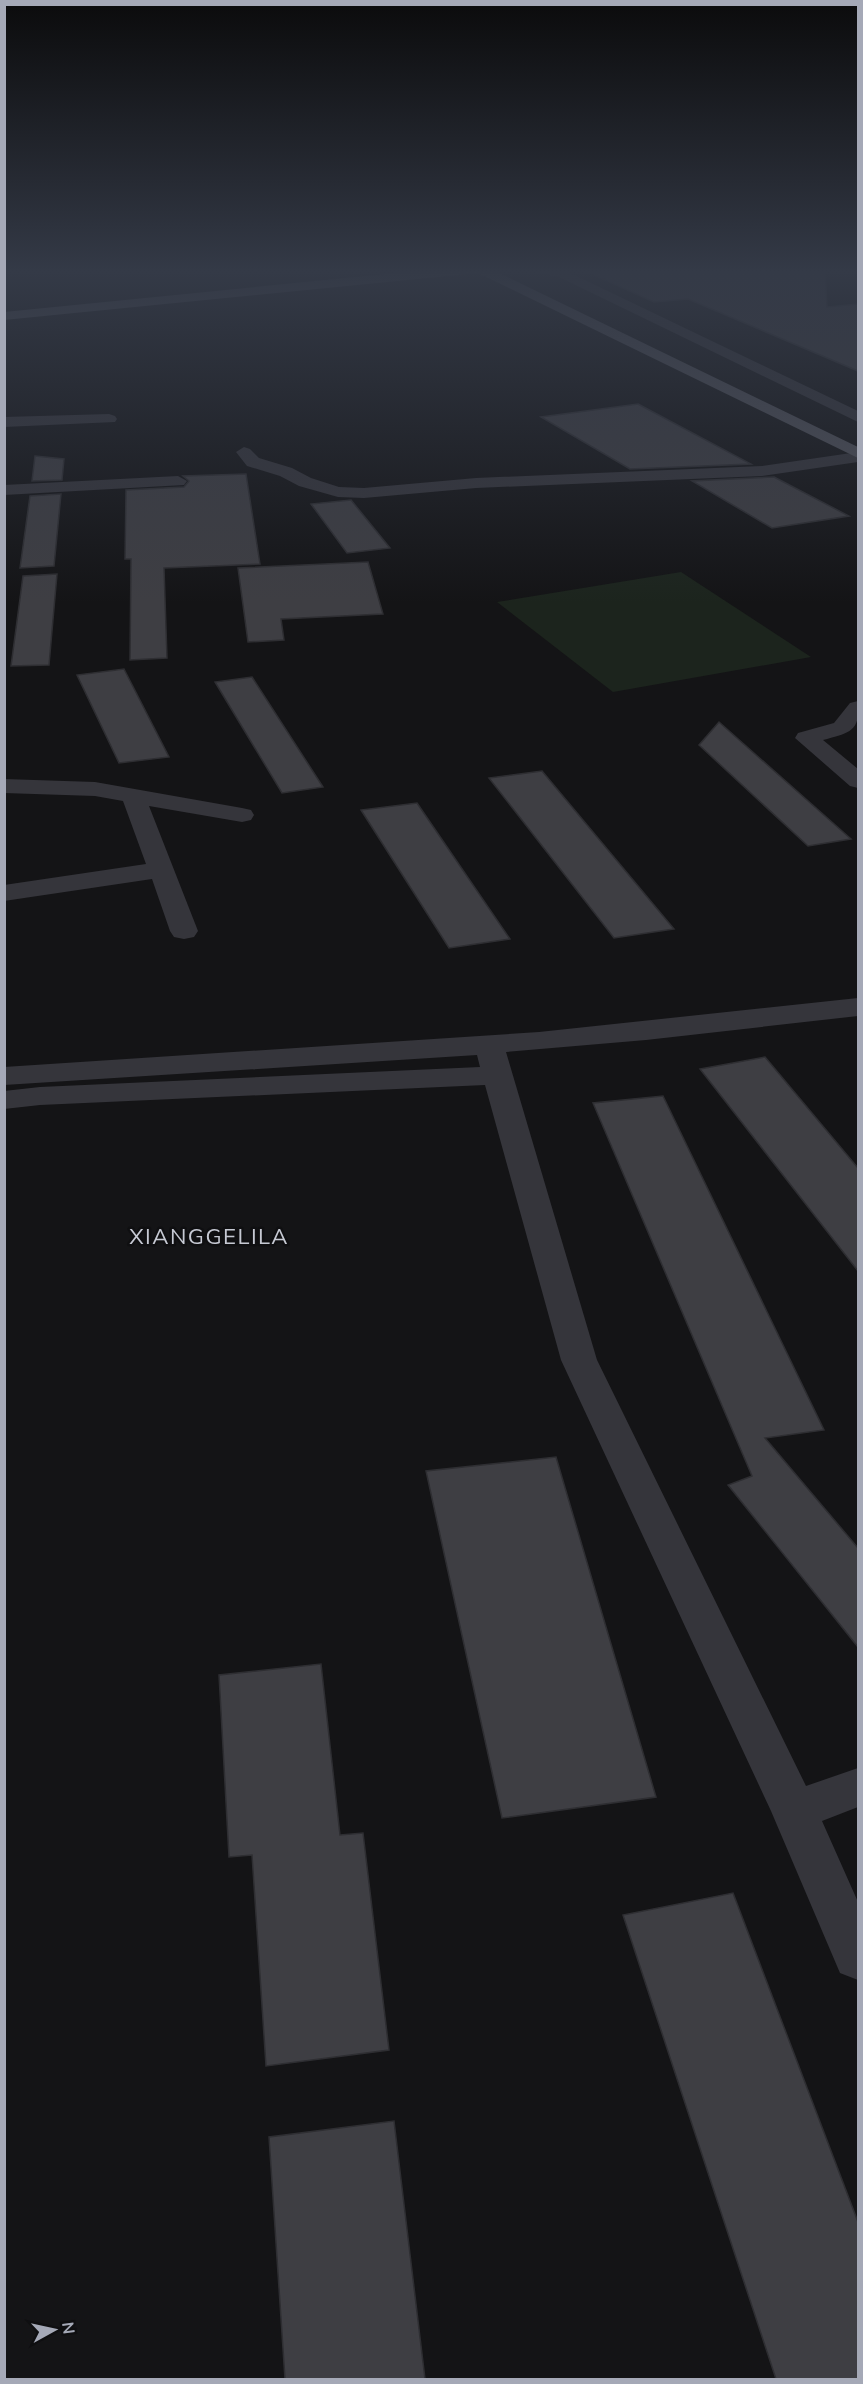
<svg xmlns="http://www.w3.org/2000/svg" width="863" height="2384" viewBox="0 0 863 2384" font-family="Mulish,sans-serif">
	<style>
		.green { fill: #1c241d }
		.building { fill: #3e3e43; stroke: #2e2e32; stroke-width: 1.5 }
		.lines { fill: none; stroke-linecap: round; stroke-linejoin: round }
		.minor { fill: #35353b; fill-rule: evenodd }
		.major { fill: #51525a; fill-rule: evenodd }
		.labels { text-anchor: middle; stroke-width: 5; stroke-linejoin: round; paint-order: stroke }
		.neighbourhood-label { font-size: 22px; letter-spacing: 1.5px; fill: #c6c9d3; stroke: #0f0f11 }
	</style>
	<rect width="100%" height="100%" fill="#141416"/>
	<path class="green" d="M 681,572 L 811,657 L 613,692 L 497,602 Z"/>
	<path class="building" d="M 581,269 L 825,269 L 827,307 L 858,304 L 858,371 L 688,299 L 654,302 Z
		M 638,404 L 751,464 L 630,469 L 541,417 Z
		M 35,456 L 64,459 L 62,480 L 32,481 Z
		M 246,474 L 260,564 L 164,568 L 167,658 L 130,660 L 131,559 L 125,559 L 126,490 L 184,487 L 189,481 L 183,476 Z
		M 774,477 L 849,516 L 772,528 L 692,481 Z
		M 61,494 L 54,566 L 20,568 L 30,496 Z
		M 351,500 L 390,548 L 347,553 L 311,504 Z
		M 368,562 L 383,614 L 281,619 L 284,640 L 248,642 L 238,568 Z
		M 57,574 L 49,665 L 11,666 L 23,576 Z
		M 124,669 L 169,757 L 119,763 L 77,675 Z
		M 252,677 L 323,787 L 282,793 L 215,682 Z
		M 719,722 L 851,839 L 808,846 L 699,745 Z
		M 542,771 L 674,929 L 614,938 L 489,778 Z
		M 417,803 L 510,939 L 449,948 L 361,810 Z
		M 765,1057 L 858,1168 L 858,1271 L 700,1069 Z
		M 663,1096 L 824,1430 L 765,1438 L 858,1548 L 858,1647 L 728,1485 L 752,1476 L 593,1103 Z
		M 556,1457 L 656,1797 L 502,1818 L 426,1471 Z
		M 321,1664 L 340,1835 L 363,1833 L 389,2050 L 266,2066 L 252,1855 L 229,1857 L 219,1675 Z
		M 733,1893 L 858,2222 L 858,2379 L 776,2379 L 623,1915 Z
		M 394,2121 L 425,2379 L 285,2379 L 269,2137 Z"/>
	<g class="lines">
		<path class="minor" d="M 523,269 L 566,271 L 858,411 L 858,422 L 559,277 Z
			M 109,414 L 115,416 L 117,419 L 115,422 L 4,427 L 4,417 Z
			M 244,447 L 250,449 L 259,458 L 292,468 L 311,478 L 339,487 L 364,488 L 476,478 L 762,466 L 858,452 L 858,462 L 762,476 L 476,488 L 364,498 L 338,497 L 299,486 L 280,476 L 247,466 L 236,452 Z
			M 178,476 L 187,481 L 184,485 L 4,495 L 4,485 Z
			M 858,701 C 861,732 849,733 823,740 L 858,769 L 858,788 L 850,786 L 795,738 L 798,733 L 834,723 L 850,703 Z
			M 4,779 L 95,782 L 242,808 L 251,810 L 254,815 L 251,820 L 242,822 L 149,806 L 198,931 L 194,937 L 184,939 L 174,937 L 170,931 L 152,879 L 4,901 L 4,885 L 146,864 L 123,801 L 95,796 L 4,793 Z
			M 858,998 L 858,1016 L 646,1040 L 506,1052 L 597,1360 L 806,1786 L 858,1768 L 858,1807 L 822,1821 L 858,1902 L 858,1980 L 840,1973 L 771,1811 L 561,1360 L 485,1085 L 40,1105 L 4,1109 L 4,1091 L 40,1087 L 480,1067 L 477,1055 L 4,1085 L 4,1067 L 539,1032 Z"/>
		<path class="major" d="M 436,269 L 491,269 L 858,447 L 858,458 L 478,273 L 4,320 L 4,312 Z"/>
	</g>
	<linearGradient id="sky" x2="0" y2="1"><stop stop-color="#0b0b0c"/><stop offset="0.45" stop-color="#343a47"/><stop offset="1" stop-color="#343a47" stop-opacity="0"/></linearGradient>
	<rect width="863" height="603" fill="url(#sky)"/>
	<g class="labels">
		<g class="neighbourhood-label">
			<text x="209" y="1244">XIANGGELILA</text>
		</g>
	</g>
	<rect width="863" height="2384" fill="none" stroke="#a5a9b7" stroke-width="12"/>
	<g transform="translate(54 2330) rotate(82)" stroke="#0f0f11" stroke-width="4.5" paint-order="stroke">
	<path d="M0-4.5L10 22L0 15L-10 22Z" fill="#a5a9b7"/>
	<text y="-9" font-size="16" font-weight="bold" text-anchor="middle" fill="#a5a9b7">N</text>
	</g>
</svg>
